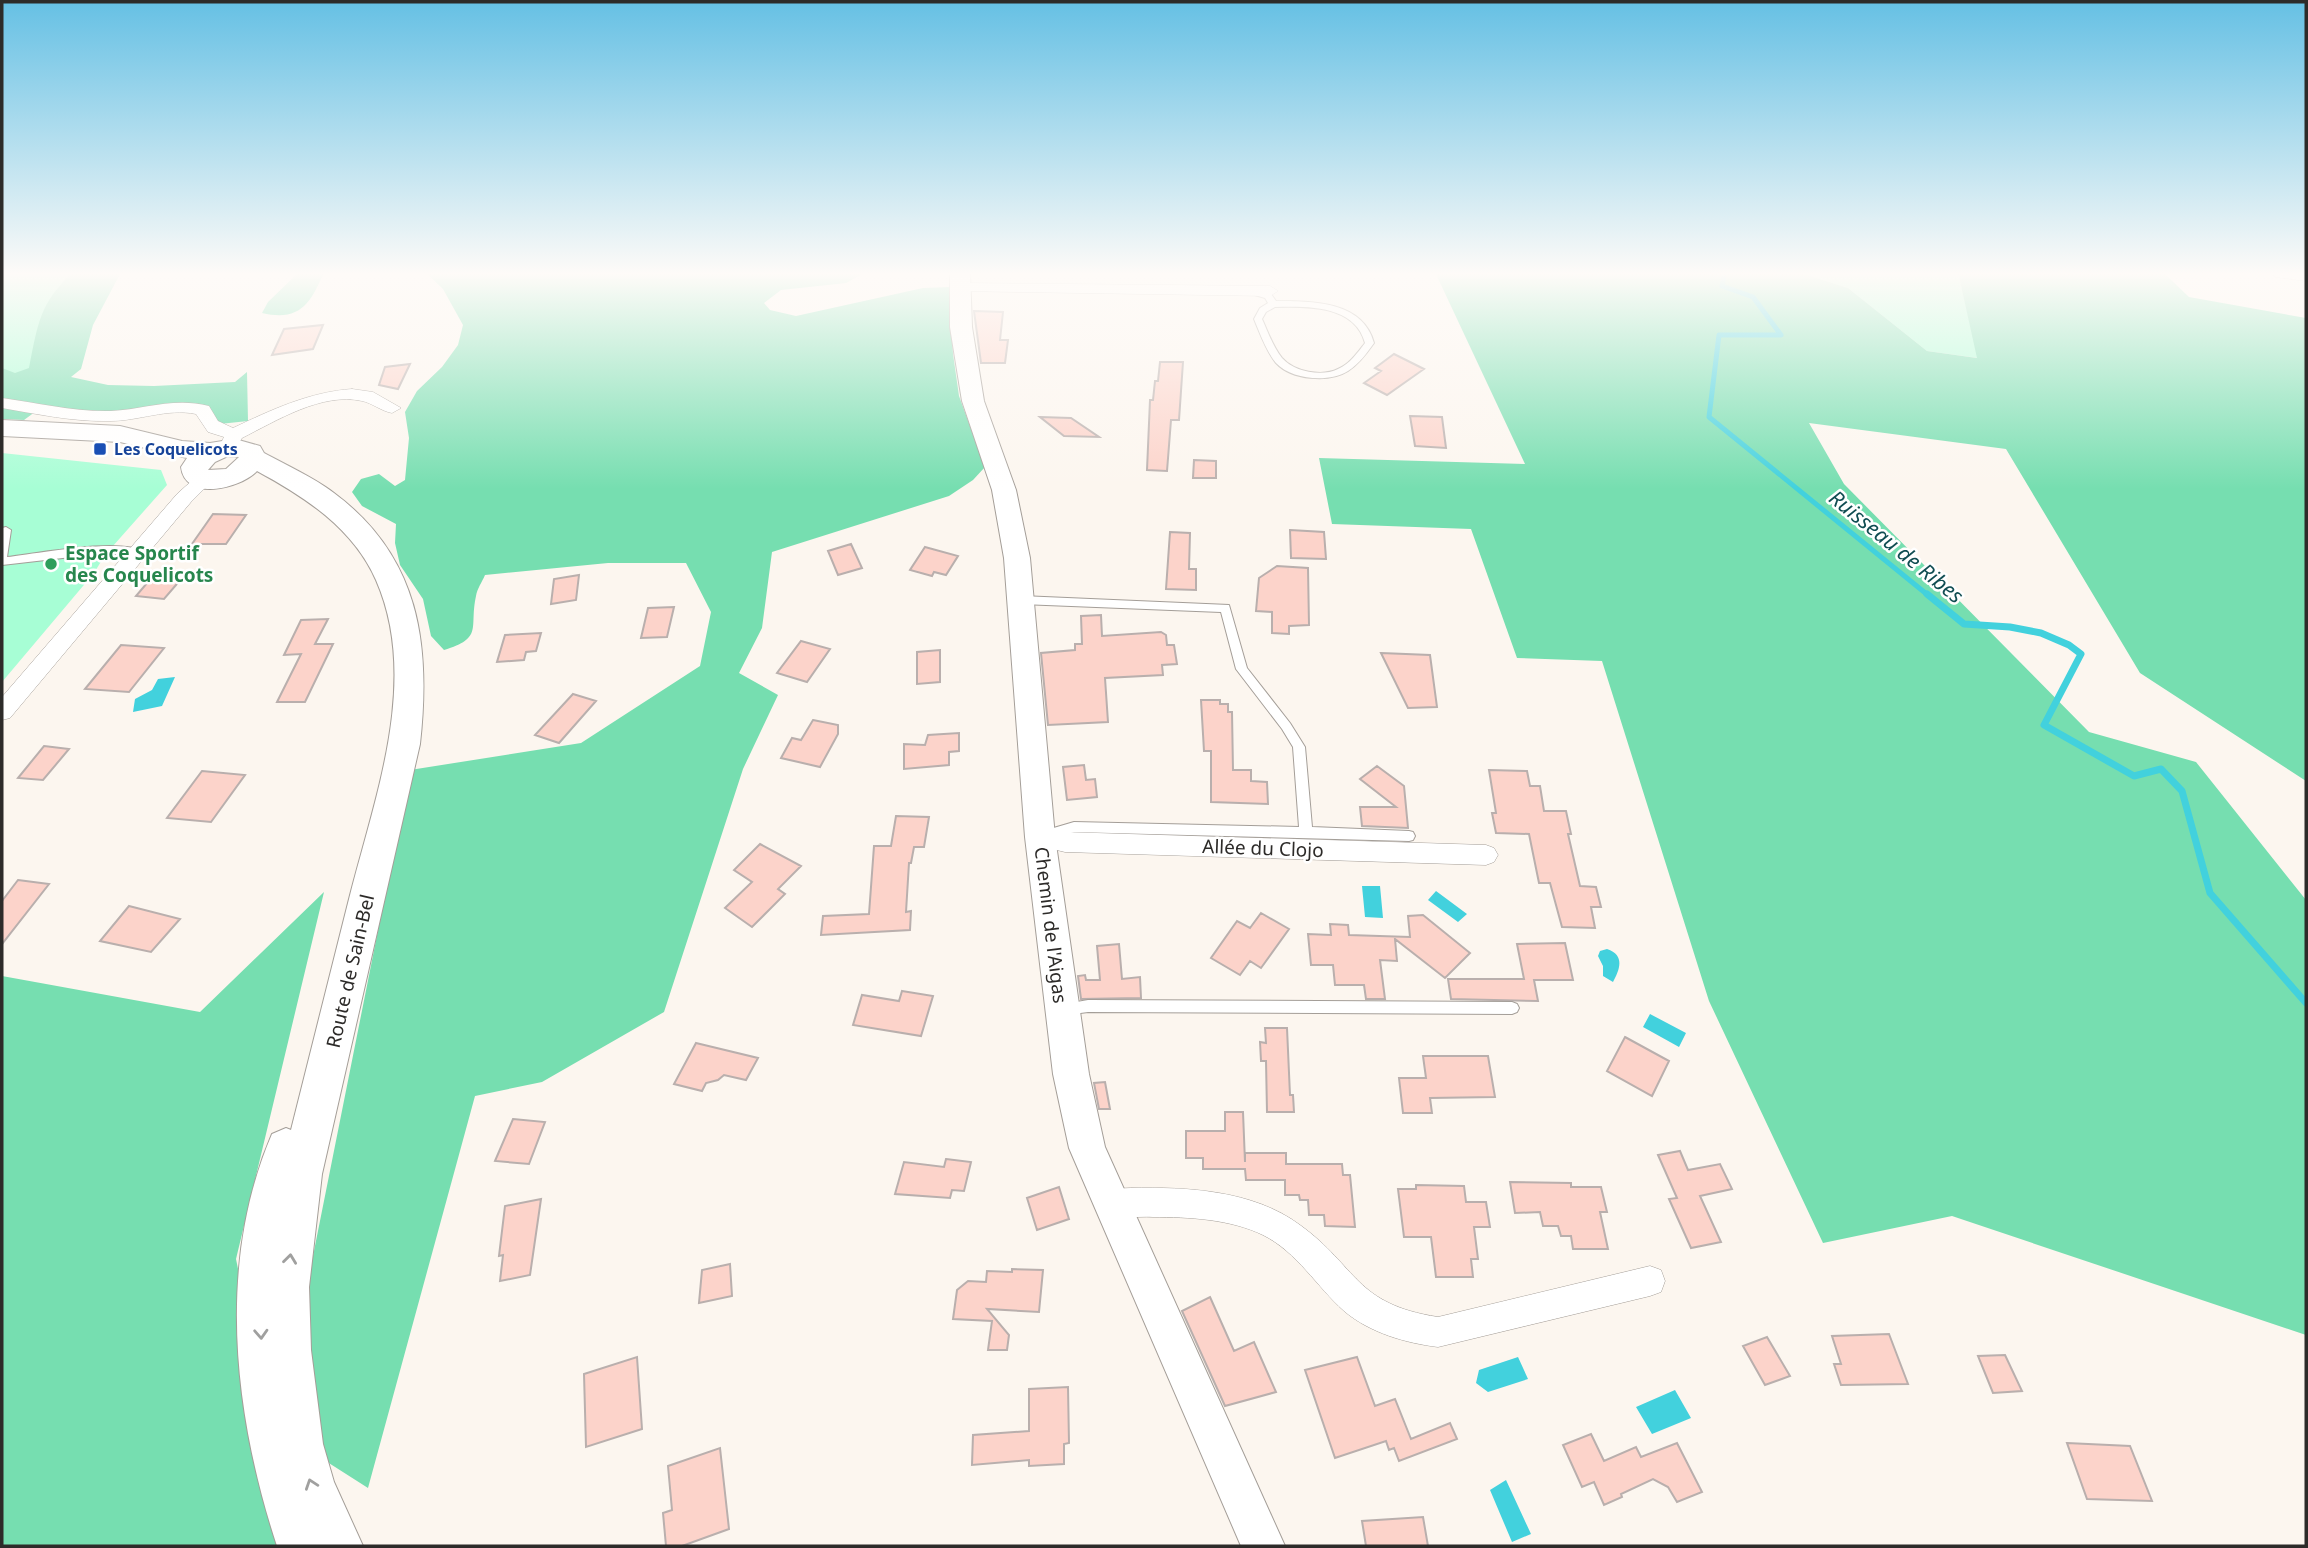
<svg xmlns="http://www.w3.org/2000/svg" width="2308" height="1548" viewBox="0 0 2308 1548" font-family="'Noto Sans',sans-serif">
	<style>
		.green { fill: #a7fed5 }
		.forest { fill: #76deb0 }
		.water { fill: #42d1dd }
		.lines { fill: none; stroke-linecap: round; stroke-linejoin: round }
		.stream-far1 { stroke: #42d1dd; stroke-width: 5 }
		.stream { stroke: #42d1dd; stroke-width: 7 }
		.building { fill: #fcd3ca; stroke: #b9afad; stroke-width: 2 }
		.service-casing { stroke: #a49e98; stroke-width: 2 }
		.minor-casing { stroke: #a49e98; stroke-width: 1 }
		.tertiary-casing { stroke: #a49e98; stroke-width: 2 }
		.secondary-casing { stroke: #a49e98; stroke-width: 2 }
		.service { fill: #fff; fill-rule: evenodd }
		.minor { fill: #fff; fill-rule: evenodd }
		.tertiary { fill: #fff; fill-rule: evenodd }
		.secondary { fill: #fff; fill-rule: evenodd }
		.oneway { stroke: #a0a09f }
		.transit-dot { fill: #1a4fb4; stroke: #fff; stroke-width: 2.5 }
		.leisure-dot { fill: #2e9e5b; stroke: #fff; stroke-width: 2.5 }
		.labels { text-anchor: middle; stroke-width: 5; stroke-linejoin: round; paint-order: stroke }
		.far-transit-label { font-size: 16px; font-weight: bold; fill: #164399; stroke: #fff; text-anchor: start }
		.leisure-label { font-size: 19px; font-weight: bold; fill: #27864d; stroke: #fff; text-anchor: start }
		.street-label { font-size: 19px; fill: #2d2b29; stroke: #fff }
		.water-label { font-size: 21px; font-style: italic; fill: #104d52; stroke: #fff }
	</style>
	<rect width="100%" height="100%" fill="#fcf6ef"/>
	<path class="green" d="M 2,272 L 92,272 L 47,373 L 2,385 Z
		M 1798,272 L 1958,272 L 1978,358 L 1927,351 L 1848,288 Z
		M 2,453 L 161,470 L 167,485 L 105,555 L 94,573 L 2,682 Z"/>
	<path class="forest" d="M 73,272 L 129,272 L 120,274 L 93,325 L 81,369 L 71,377 L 108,385 L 154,386 L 235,382 L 247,372 L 248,421 L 210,425 L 203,410 L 112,416 L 39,409 L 24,420 L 2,419 L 2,368 L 15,373 L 29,368 C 38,324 39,304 73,272 Z
		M 299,272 L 324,272 C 311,303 300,322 262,313 L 268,302 Z
		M 425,272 L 866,272 L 846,283 L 781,290 L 764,303 L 770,310 L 796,316 L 923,288 L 949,287 L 953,354 L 959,396 L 985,467 L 973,480 L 949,496 L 772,552 L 762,628 L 739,673 L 778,695 L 743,769 L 664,1012 L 542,1082 L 475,1096 L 368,1488 L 299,1444 L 311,1266 L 410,770 L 581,743 L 700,666 L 711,612 L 686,563 L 608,563 L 485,575 C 482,582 477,589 476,596 C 469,628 484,638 444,650 L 431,636 L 423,599 L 400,565 L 395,543 L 396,524 L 362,506 L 352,492 L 361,479 L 379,474 L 395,486 L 405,480 L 409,438 L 405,412 L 417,391 L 442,367 L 458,345 L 463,325 L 443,289 Z
		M 1435,272 L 1798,272 L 1848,288 L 1927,351 L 1977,358 L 1958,272 L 2163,272 L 2189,297 L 2306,318 L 2306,781 L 2140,673 L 2006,449 L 1809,423 L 1844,484 L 2089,732 L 2196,762 L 2306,900 L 2306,1335 L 1952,1216 L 1823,1243 L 1709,1001 L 1602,661 L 1517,658 L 1471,529 L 1332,524 L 1319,458 L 1525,464 Z
		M 324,892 L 236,1259 L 285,1499 L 309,1546 L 2,1546 L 2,976 L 200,1012 Z"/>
	<path class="water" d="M 175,677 L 162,706 L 133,712 L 135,699 L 152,690 L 158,679 Z
		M 1362,886 L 1380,886 L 1383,918 L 1365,917 Z
		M 1436,891 L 1467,914 L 1458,922 L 1428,900 Z
		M 1607,949 C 1626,955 1619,971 1613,982 L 1603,976 L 1603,966 L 1598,956 L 1600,951 Z
		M 1650,1014 L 1686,1033 L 1679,1047 L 1643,1027 Z
		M 1518,1357 L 1528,1379 L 1488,1392 L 1476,1383 L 1479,1370 Z
		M 1675,1390 L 1691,1418 L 1652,1434 L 1636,1407 Z
		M 1506,1480 L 1531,1534 L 1512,1542 L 1490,1490 Z"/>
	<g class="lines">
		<path class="stream-far1" d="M 1725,272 L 1722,286 L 1753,297 L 1781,335 L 1719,335 L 1709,417 L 1929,596"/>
		<path class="stream" d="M 1927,594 L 1964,624 L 2010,627 L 2041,633 L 2069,645 L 2081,654 L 2044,725 L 2134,776 L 2161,769 L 2182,791 L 2210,893 L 2306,1003"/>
	</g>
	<path class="building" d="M 974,311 L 1003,312 L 1000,340 L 1008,340 L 1005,363 L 981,363 Z
		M 323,325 L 313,349 L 272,355 L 284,329 Z
		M 1394,354 L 1424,369 L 1387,395 L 1364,383 L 1381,371 L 1375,368 Z
		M 1160,362 L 1183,362 L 1179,420 L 1171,420 L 1167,471 L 1147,470 L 1150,400 L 1153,400 L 1155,381 L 1158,381 Z
		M 410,364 L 398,389 L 379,385 L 385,367 Z
		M 1410,416 L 1442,417 L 1446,448 L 1415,446 Z
		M 1040,417 L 1071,418 L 1099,437 L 1064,436 Z
		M 1194,460 L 1216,461 L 1216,478 L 1193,478 Z
		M 213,514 L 246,515 L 226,544 L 192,544 Z
		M 1290,530 L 1324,532 L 1326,559 L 1291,558 Z
		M 1170,532 L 1190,533 L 1189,569 L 1196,569 L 1196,590 L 1166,589 Z
		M 851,544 L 862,568 L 838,575 L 828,551 Z
		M 925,547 L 958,556 L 946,575 L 934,572 L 932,576 L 910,570 Z
		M 1277,566 L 1308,568 L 1309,625 L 1289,626 L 1289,634 L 1272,633 L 1272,612 L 1256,611 L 1259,578 Z
		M 579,575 L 576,600 L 551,604 L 554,579 Z
		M 153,576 L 182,578 L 164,599 L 136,596 Z
		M 674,607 L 667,637 L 641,638 L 648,608 Z
		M 1101,615 L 1102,636 L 1161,632 L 1166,635 L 1167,645 L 1174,645 L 1177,664 L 1162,665 L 1163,675 L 1105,678 L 1108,722 L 1048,725 L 1041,653 L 1075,650 L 1075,644 L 1082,644 L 1081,616 Z
		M 328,619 L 315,644 L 333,644 L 305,702 L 277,702 L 301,654 L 284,655 L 301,620 Z
		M 541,633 L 536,651 L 526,652 L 524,660 L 497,662 L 505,635 Z
		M 801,641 L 830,649 L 807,682 L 777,673 Z
		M 121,645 L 164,648 L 129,692 L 85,689 Z
		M 940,650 L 940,682 L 917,684 L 917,652 Z
		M 1381,653 L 1430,655 L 1437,707 L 1408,708 Z
		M 573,694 L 596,701 L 559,743 L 535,735 Z
		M 1201,700 L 1220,700 L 1220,704 L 1228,704 L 1228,712 L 1232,712 L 1233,770 L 1251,770 L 1251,781 L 1267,782 L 1268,804 L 1211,802 L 1211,751 L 1204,751 Z
		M 813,720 L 838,725 L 838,734 L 820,767 L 781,758 L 792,738 L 801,740 Z
		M 959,733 L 959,751 L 949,752 L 949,765 L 904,769 L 904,744 L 925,745 L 928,735 Z
		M 44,746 L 69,749 L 43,780 L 18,778 Z
		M 1084,765 L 1086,780 L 1095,779 L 1097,797 L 1067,800 L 1063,767 Z
		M 1377,766 L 1404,786 L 1408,828 L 1362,826 L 1360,807 L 1396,807 L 1360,779 Z
		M 1489,770 L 1527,771 L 1530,786 L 1540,786 L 1544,811 L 1566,811 L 1571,834 L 1568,834 L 1580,886 L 1596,887 L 1601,907 L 1591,907 L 1595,928 L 1562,927 L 1550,883 L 1539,883 L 1529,834 L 1496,833 L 1492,813 L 1496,813 Z
		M 202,771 L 245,775 L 211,822 L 167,818 Z
		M 896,816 L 929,817 L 924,847 L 914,847 L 911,863 L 909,863 L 906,912 L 911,911 L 910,930 L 821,935 L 823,916 L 869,914 L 874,846 L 891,846 Z
		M 760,844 L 801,866 L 778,889 L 785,894 L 752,927 L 725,908 L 752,882 L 734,870 Z
		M 18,880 L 49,884 L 2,944 L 2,901 Z
		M 129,906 L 180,919 L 151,952 L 100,941 Z
		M 1261,913 L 1289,929 L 1261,968 L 1250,961 L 1240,975 L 1211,958 L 1237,921 L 1250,928 Z
		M 1423,915 L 1470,953 L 1445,978 L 1395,939 L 1397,961 L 1380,960 L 1385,999 L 1366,999 L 1364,985 L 1335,985 L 1333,965 L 1311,965 L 1308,934 L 1331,935 L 1330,924 L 1348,925 L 1349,935 L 1410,937 L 1408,916 Z
		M 1565,943 L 1573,980 L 1534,980 L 1538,1001 L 1451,999 L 1448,979 L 1524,979 L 1517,944 Z
		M 1119,944 L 1122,979 L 1140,977 L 1141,998 L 1081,999 L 1078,976 L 1085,975 L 1086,980 L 1100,980 L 1097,946 Z
		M 902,991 L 933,996 L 921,1036 L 853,1025 L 862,995 L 899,1001 Z
		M 1265,1028 L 1287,1028 L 1290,1095 L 1293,1095 L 1294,1112 L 1267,1112 L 1266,1061 L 1261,1061 L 1260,1042 L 1266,1043 Z
		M 1625,1037 L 1669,1061 L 1652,1096 L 1607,1071 Z
		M 696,1043 L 758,1058 L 746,1080 L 724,1075 L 718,1080 L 706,1083 L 702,1091 L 674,1084 Z
		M 1423,1056 L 1488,1056 L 1495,1097 L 1430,1098 L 1432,1113 L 1403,1113 L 1399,1078 L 1426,1078 Z
		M 1105,1082 L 1110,1109 L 1099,1109 L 1094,1083 Z
		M 1225,1112 L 1243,1112 L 1245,1162 L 1245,1153 L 1286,1153 L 1286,1164 L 1342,1164 L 1343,1175 L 1350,1175 L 1355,1227 L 1325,1226 L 1324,1215 L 1309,1215 L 1308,1200 L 1300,1200 L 1299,1195 L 1285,1195 L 1285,1180 L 1246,1180 L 1245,1169 L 1203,1169 L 1203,1158 L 1186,1158 L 1186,1131 L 1225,1131 Z
		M 513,1119 L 545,1122 L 529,1164 L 495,1161 Z
		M 1680,1151 L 1688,1170 L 1720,1164 L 1732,1189 L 1700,1196 L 1721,1242 L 1691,1248 L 1669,1199 L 1677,1198 L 1658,1155 Z
		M 946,1159 L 971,1162 L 964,1191 L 952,1190 L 950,1198 L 895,1194 L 904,1162 L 944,1167 Z
		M 1510,1182 L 1571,1183 L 1571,1187 L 1601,1187 L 1607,1212 L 1600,1212 L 1608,1249 L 1573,1249 L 1571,1236 L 1561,1236 L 1558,1226 L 1543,1226 L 1540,1212 L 1515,1213 Z
		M 1416,1185 L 1464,1186 L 1466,1202 L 1486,1202 L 1490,1227 L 1474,1227 L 1478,1259 L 1471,1259 L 1473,1277 L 1436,1277 L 1431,1237 L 1404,1237 L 1398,1189 L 1416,1189 Z
		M 1059,1187 L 1069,1219 L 1037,1230 L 1027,1198 Z
		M 541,1199 L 530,1275 L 500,1281 L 503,1255 L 499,1256 L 505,1206 Z
		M 730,1264 L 732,1296 L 699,1303 L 702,1270 Z
		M 1012,1269 L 1043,1270 L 1039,1312 L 987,1309 L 1009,1335 L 1007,1350 L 988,1350 L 992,1321 L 953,1319 L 957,1290 L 968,1281 L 986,1282 L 987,1271 L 1012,1272 Z
		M 1210,1297 L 1234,1351 L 1254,1342 L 1276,1392 L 1225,1406 L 1182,1311 Z
		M 1889,1334 L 1908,1384 L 1841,1385 L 1834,1364 L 1841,1364 L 1832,1336 Z
		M 1767,1337 L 1790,1376 L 1765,1385 L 1743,1346 Z
		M 2005,1355 L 2022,1391 L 1993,1393 L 1978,1356 Z
		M 637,1357 L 642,1429 L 586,1447 L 584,1374 Z
		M 1357,1357 L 1375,1406 L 1395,1399 L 1411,1439 L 1450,1423 L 1457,1439 L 1399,1461 L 1394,1448 L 1389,1450 L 1386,1441 L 1335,1458 L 1305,1370 Z
		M 1068,1387 L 1069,1443 L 1064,1444 L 1064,1464 L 1029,1466 L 1029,1460 L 972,1465 L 973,1435 L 1029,1431 L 1029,1389 Z
		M 1591,1434 L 1604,1461 L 1636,1447 L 1641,1457 L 1677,1443 L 1702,1492 L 1677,1502 L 1668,1487 L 1653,1479 L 1621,1494 L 1622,1497 L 1604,1505 L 1594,1482 L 1582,1487 L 1563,1445 Z
		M 2067,1443 L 2130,1446 L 2152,1501 L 2087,1499 Z
		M 720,1448 L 729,1529 L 682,1546 L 666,1546 L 663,1513 L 672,1510 L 668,1466 Z
		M 1423,1517 L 1428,1546 L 1366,1546 L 1362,1521 Z"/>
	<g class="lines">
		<defs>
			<path id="service" d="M 1251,288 L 1271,294 L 1276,301 C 1312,301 1363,301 1374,343 C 1367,353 1359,364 1348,371 C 1329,383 1292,380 1276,363 C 1266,351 1260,333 1254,319 L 1260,308 L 1268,303 L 1265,298 L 1248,293 L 1247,291 ZM 1275,307 C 1307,306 1355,305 1365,343 C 1358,352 1350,364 1338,369 C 1322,377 1294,372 1282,358 C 1273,347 1268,332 1262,319 L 1266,312 Z
				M 6,527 L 11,530 L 7,557 C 34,554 124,537 142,552 L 137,556 L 106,553 L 2,565 L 2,528 Z
				M 1021,596 L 1229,605 L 1247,668 L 1290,723 L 1305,747 L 1312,827 L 1409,831 L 1413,832 L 1415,836 L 1413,840 L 1409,841 L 1074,832 L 1044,841 L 1040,840 L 1038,836 L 1040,832 L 1074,822 L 1299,827 L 1293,747 L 1282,729 L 1236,669 L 1221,612 L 1021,604 L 1016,600 Z
				M 1088,1000 L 1512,1002 L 1517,1004 L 1519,1008 L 1517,1012 L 1512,1014 L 1088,1012 L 1065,1015 L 1060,1013 L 1058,1009 L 1060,1005 Z"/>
			<path id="minor" d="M 2268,272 L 2306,272 L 2306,281 L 2276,277 Z
				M 960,283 L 1270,286 L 1278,291 L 1270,296 L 954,291 L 952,288 Z
				M 352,389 L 373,392 L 401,408 L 392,413 C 381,411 372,403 362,401 C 322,392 276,421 242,438 L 235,449 L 229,451 L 220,445 L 224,437 L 208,432 L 196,414 C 167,408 139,421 110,421 C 74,422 37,414 2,408 L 2,398 C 38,403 75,412 111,411 C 146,409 174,397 209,406 L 218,421 L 233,428 C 271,410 309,392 352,389 Z
				M 204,474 L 211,476 L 213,480 L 191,502 L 10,718 L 2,720 L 2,697 L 177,494 L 197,476 Z
				M 1040,827 L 1065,832 L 1486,845 L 1494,848 L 1498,855 L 1494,862 L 1486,865 L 1065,852 L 1032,844 L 1028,837 L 1032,830 Z
				M 1131,1188 C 1187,1187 1253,1190 1300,1225 C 1358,1267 1354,1304 1438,1317 L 1650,1266 L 1661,1270 L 1665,1281 L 1661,1292 L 1650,1296 L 1438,1347 C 1406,1343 1370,1333 1344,1311 C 1317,1287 1297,1252 1263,1235 C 1230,1219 1189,1217 1153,1217 C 1136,1216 1117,1220 1101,1213 L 1097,1203 L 1101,1193 L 1111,1189 Z"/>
			<path id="tertiary" d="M 950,272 L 970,272 L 972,327 L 984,401 L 1016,490 L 1030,558 L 1055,837 L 1089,1074 L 1105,1147 L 1285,1546 L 1241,1546 L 1069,1148 L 1053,1074 L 1025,837 L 1004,558 L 992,490 L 962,401 L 950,327 Z"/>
			<path id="secondary" d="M 2,420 L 120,426 L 182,441 L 210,443 L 235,439 L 260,446 L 264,453 C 288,466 313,477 334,493 C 420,557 431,645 420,744 L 322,1174 L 309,1287 L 311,1350 L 323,1444 L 334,1482 L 363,1546 L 277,1546 C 234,1415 216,1264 272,1134 L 286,1128 L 291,1130 C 310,1054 329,979 348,903 C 373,802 421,682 376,580 C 353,528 305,497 257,471 C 240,489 185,502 181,467 L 187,458 L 120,442 L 2,436 ZM 228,456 L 239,457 L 226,469 L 208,470 L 215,462 Z"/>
		</defs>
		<use href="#service" class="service-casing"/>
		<use href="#minor" class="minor-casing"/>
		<use href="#tertiary" class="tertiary-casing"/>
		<use href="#secondary" class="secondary-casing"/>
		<use href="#service" class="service"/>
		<use href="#minor" class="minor"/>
		<use href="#tertiary" class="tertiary"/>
		<use href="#secondary" class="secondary"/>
	</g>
	<defs><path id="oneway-chevron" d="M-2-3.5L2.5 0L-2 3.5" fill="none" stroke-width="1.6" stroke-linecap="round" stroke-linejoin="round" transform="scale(1.75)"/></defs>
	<g class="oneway">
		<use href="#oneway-chevron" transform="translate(290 1259) rotate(-83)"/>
		<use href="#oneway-chevron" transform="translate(261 1334) rotate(87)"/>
		<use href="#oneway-chevron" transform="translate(311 1484) rotate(-109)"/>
	</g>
	<linearGradient id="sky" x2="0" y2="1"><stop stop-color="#65c0e4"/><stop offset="0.56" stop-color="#fefbf8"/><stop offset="1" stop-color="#fefbf8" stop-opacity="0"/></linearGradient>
	<rect width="2308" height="489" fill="url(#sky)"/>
	<rect class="transit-dot" x="93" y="442" width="14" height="14" rx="3.5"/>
	<circle class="leisure-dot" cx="51" cy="564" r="7"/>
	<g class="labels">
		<g class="far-transit-label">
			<text x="114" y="455">Les Coquelicots</text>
		</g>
		<g class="leisure-label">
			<text x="65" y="560">Espace Sportif<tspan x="65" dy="22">des Coquelicots</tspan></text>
		</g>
		<g class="street-label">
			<text transform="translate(1263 848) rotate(2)" y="7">Allée du Clojo</text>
			<text transform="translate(1051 925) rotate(83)" y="7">Chemin de l'Aigas</text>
			<text transform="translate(350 971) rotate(-77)" y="7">Route de Sain-Bel</text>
		</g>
		<g class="water-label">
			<text transform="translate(1896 547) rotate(39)" y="7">Ruisseau de Ribes</text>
		</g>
	</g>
	<rect width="2308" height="1548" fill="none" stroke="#2d2b29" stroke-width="7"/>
</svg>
